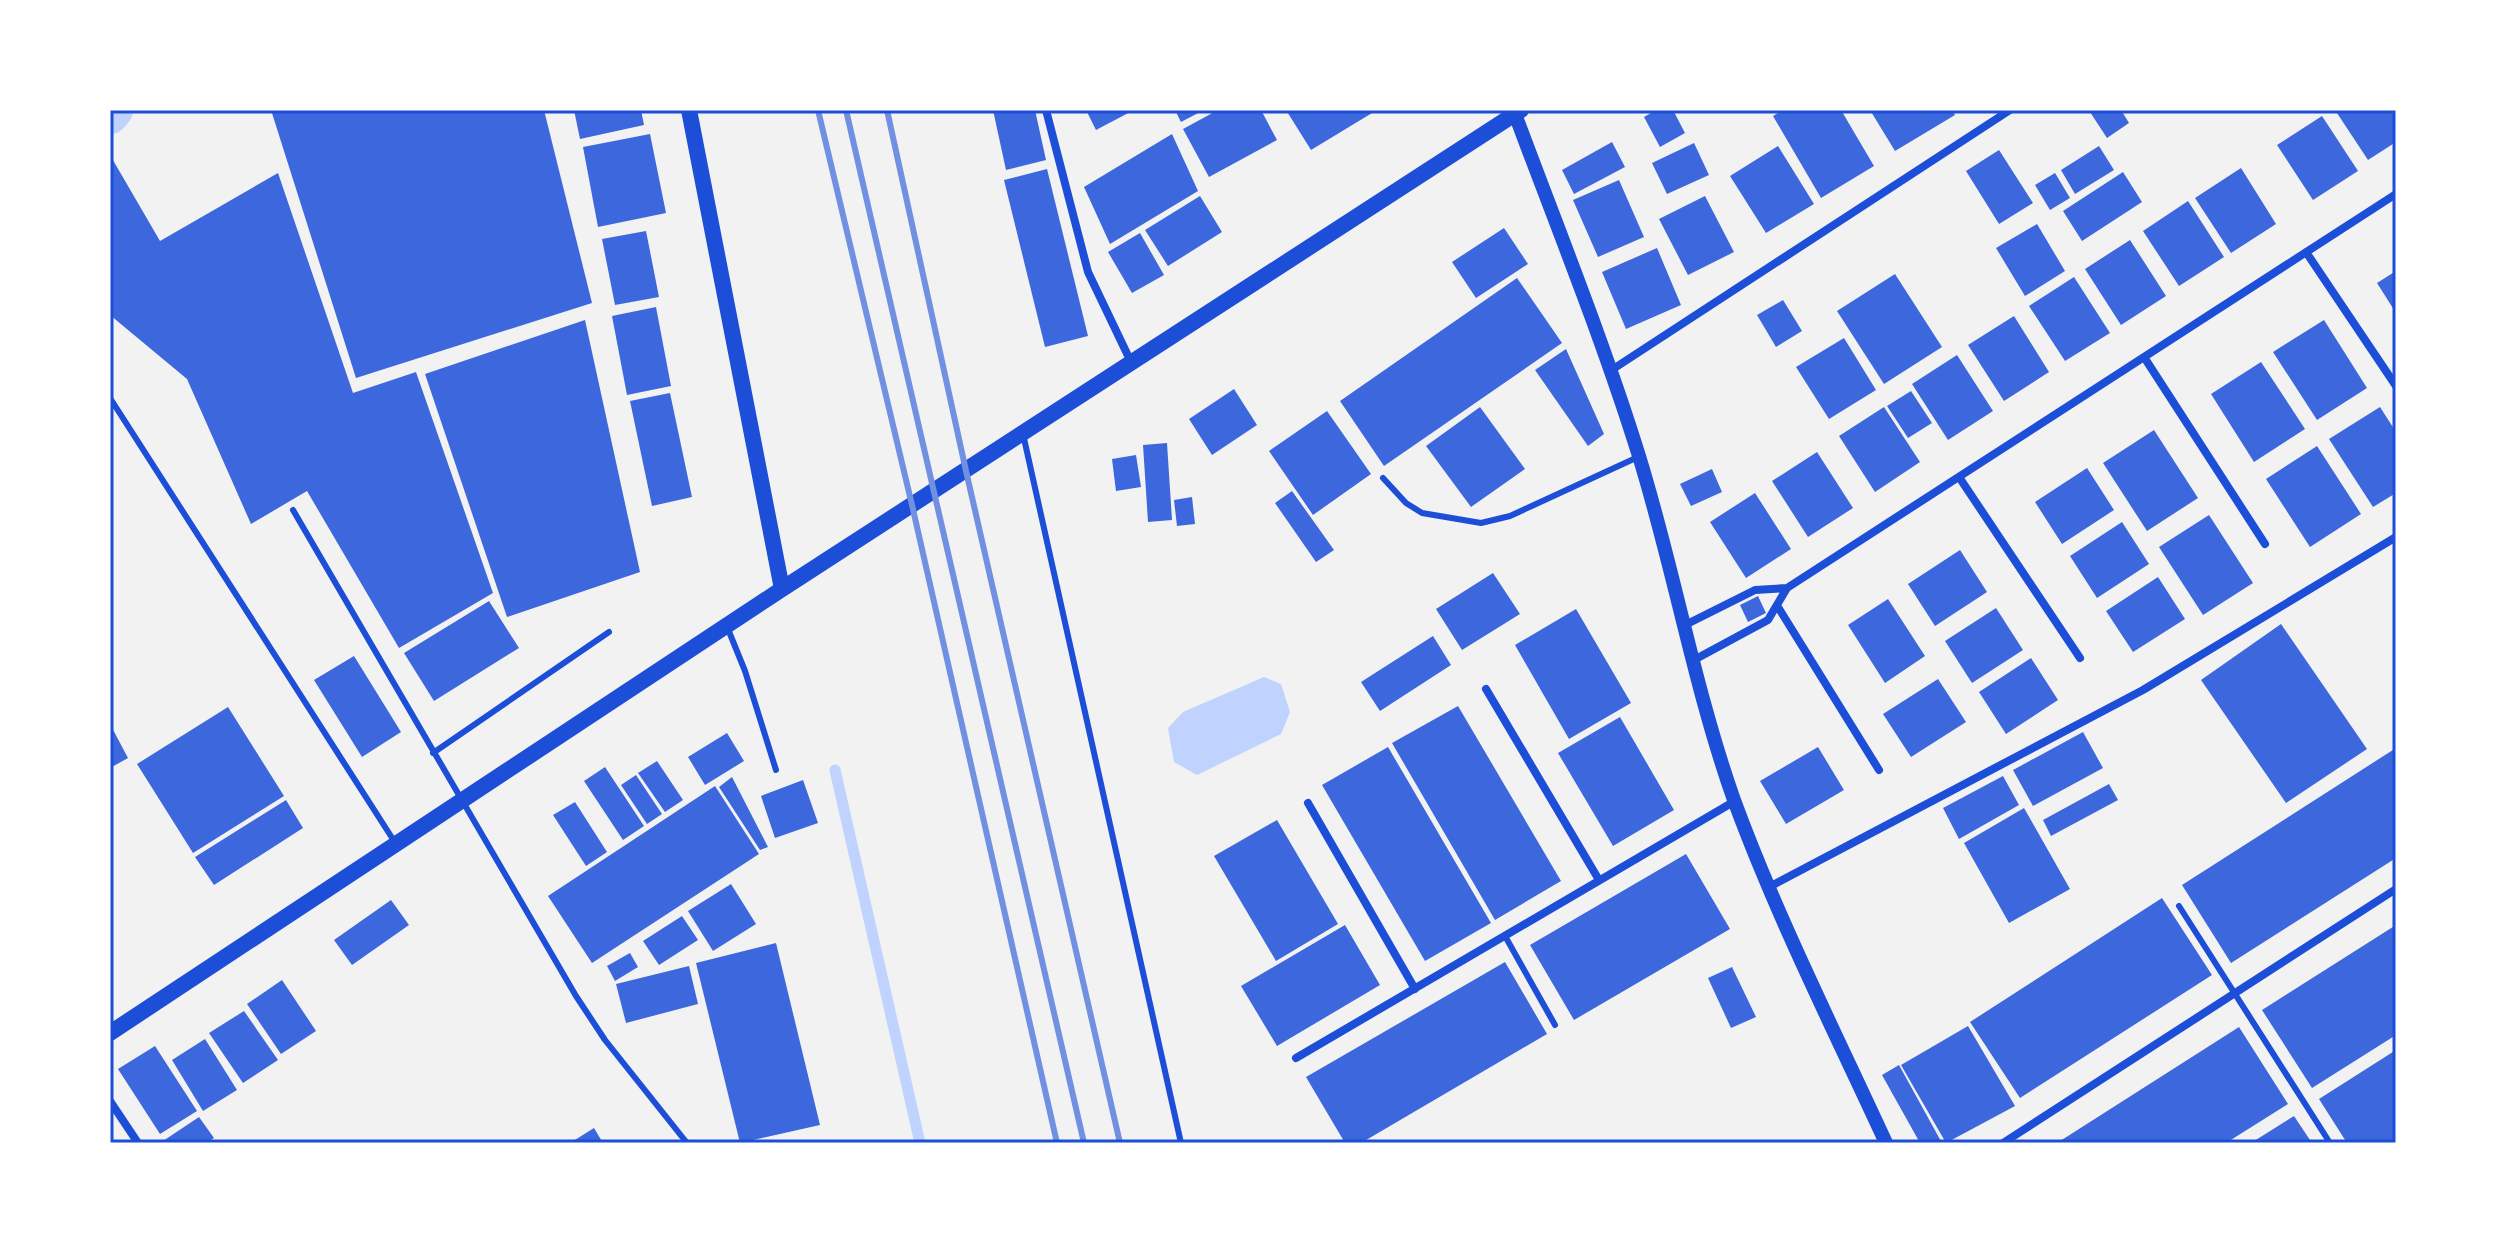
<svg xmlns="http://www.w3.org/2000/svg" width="2506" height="1253" viewBox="0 0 2506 1253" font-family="Inter,sans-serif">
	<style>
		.water { fill: #bfd3fe }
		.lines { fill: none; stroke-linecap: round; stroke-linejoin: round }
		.stream { stroke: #bfd3fe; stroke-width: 11 }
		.canal { stroke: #bfd3fe; stroke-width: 38 }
		.building { fill: #3d67dc }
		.service { stroke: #1d4ed8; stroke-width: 6 }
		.minor { stroke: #1d4ed8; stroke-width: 8 }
		.tertiary { stroke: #1d4ed8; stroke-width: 14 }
		.secondary { stroke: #1d4ed8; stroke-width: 16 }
		.rail { stroke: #7290e2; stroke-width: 6 }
		.neatline { fill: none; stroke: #1d4ed8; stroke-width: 3 }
	</style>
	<rect width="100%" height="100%" fill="#f2f2f2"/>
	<path class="water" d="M 1264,677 L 1281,684 L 1290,712 L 1281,734 L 1197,775 L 1174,762 L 1168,728 L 1183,712 Z"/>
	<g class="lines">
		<path class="stream" d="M 835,770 L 920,1143"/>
		<path class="canal" d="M 110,115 L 114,110"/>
	</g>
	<path class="building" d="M 271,110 L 544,110 L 592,303 L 356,378 Z
		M 574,110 L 641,110 L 644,125 L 580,139 Z
		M 993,110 L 1035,110 L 1046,160 L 1006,170 Z
		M 1086,110 L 1134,110 L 1096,130 Z
		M 1175,110 L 1204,110 L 1181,122 Z
		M 1218,110 L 1261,110 L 1277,140 L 1209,177 L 1183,129 Z
		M 1286,110 L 1377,110 L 1311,150 Z
		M 1656,110 L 1673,110 L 1685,133 L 1660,147 L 1644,117 Z
		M 1783,110 L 1841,110 L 1874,166 L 1821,198 L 1773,116 Z
		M 1870,110 L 1952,110 L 1955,115 L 1895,151 Z
		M 2092,110 L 2121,110 L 2129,123 L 2107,138 L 2090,112 Z
		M 2335,110 L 2396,110 L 2396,142 L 2368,160 Z
		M 2322,116 L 2358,171 L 2313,200 L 2277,145 Z
		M 650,134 L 666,213 L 598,227 L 583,147 Z
		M 1172,134 L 1198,191 L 1110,244 L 1084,187 Z
		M 1612,142 L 1625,167 L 1574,194 L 1562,170 Z
		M 1694,143 L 1709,175 L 1667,194 L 1652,163 Z
		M 1778,146 L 1814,204 L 1766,233 L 1730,176 Z
		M 2099,146 L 2114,170 L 2075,194 L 2061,170 Z
		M 1999,150 L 2033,203 L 1999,224 L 1966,171 Z
		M 110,155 L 160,241 L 278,173 L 353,393 L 416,372 L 493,593 L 399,648 L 307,491 L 251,524 L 187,379 L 110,315 Z
		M 2241,168 L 2276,224 L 2231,253 L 2195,198 Z
		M 1047,169 L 1088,336 L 1045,347 L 1004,180 Z
		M 2123,172 L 2142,202 L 2082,241 L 2063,211 Z
		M 2055,173 L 2070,198 L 2050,210 L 2035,185 Z
		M 1619,180 L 1644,237 L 1598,257 L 1573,200 Z
		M 1200,196 L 1222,232 L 1168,266 L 1145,230 Z
		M 1705,196 L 1734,252 L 1688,275 L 1659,219 Z
		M 2188,201 L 2224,257 L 2179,286 L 2143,231 Z
		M 2037,224 L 2065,271 L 2025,296 L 1996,248 Z
		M 1504,228 L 1528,264 L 1476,298 L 1452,262 Z
		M 646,231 L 659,297 L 615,305 L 602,239 Z
		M 1140,233 L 1164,275 L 1132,293 L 1108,252 Z
		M 2130,240 L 2166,296 L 2121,325 L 2085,269 Z
		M 1657,248 L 1681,305 L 1626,329 L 1602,272 Z
		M 2396,271 L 2396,313 L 2377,283 Z
		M 1895,274 L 1942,347 L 1884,384 L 1837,311 Z
		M 2074,277 L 2110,333 L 2065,361 L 2029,306 Z
		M 1517,278 L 1562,343 L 1384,466 L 1340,401 Z
		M 1783,300 L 1802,331 L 1776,347 L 1757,315 Z
		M 656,307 L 671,386 L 627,395 L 612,316 Z
		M 2014,316 L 2049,372 L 2004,401 L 1968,345 Z
		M 585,320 L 640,572 L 507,617 L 425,374 Z
		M 2324,320 L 2367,388 L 2317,420 L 2273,352 Z
		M 1844,338 L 1876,390 L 1829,419 L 1796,367 Z
		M 1566,349 L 1604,434 L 1588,446 L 1535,370 Z
		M 1957,355 L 1993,411 L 1948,440 L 1912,384 Z
		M 2261,362 L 2305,429 L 2254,462 L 2211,394 Z
		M 1234,389 L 1257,425 L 1212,455 L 1189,419 Z
		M 1911,391 L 1932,423 L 1908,438 L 1887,406 Z
		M 670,393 L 692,497 L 652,506 L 630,401 Z
		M 1480,407 L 1525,469 L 1471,507 L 1426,446 Z
		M 1884,407 L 1920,462 L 1875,492 L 1839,436 Z
		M 2380,407 L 2396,432 L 2396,493 L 2373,507 L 2329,439 Z
		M 1327,411 L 1371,474 L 1313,515 L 1269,451 Z
		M 2154,430 L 2198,498 L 2147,531 L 2103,463 Z
		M 1167,443 L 1172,520 L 1148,522 L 1143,445 Z
		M 2317,446 L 2361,514 L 2310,547 L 2266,479 Z
		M 1817,452 L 1853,508 L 1808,537 L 1772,481 Z
		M 1136,455 L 1141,487 L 1116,491 L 1112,459 Z
		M 2087,468 L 2114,510 L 2062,544 L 2035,502 Z
		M 1712,469 L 1722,492 L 1691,506 L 1680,484 Z
		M 1292,491 L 1334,550 L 1316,562 L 1275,503 Z
		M 1755,493 L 1791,549 L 1746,578 L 1710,522 Z
		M 1192,497 L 1195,524 L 1177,526 L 1174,500 Z
		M 2209,515 L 2253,583 L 2203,615 L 2159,547 Z
		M 2122,522 L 2149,564 L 2097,598 L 2070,556 Z
		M 1960,550 L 1987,592 L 1935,626 L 1908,584 Z
		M 1493,573 L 1520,614 L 1462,650 L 1436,609 Z
		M 2158,577 L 2185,619 L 2133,652 L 2106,611 Z
		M 1758,596 L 1766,613 L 1748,622 L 1740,605 Z
		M 1888,599 L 1925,656 L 1885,683 L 1848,625 Z
		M 489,601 L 519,648 L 434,701 L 404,653 Z
		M 1996,608 L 2023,650 L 1972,683 L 1945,641 Z
		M 1576,609 L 1631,703 L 1569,739 L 1515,645 Z
		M 2281,624 L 2367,749 L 2286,803 L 2201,680 Z
		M 1433,636 L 1451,665 L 1380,711 L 1361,682 Z
		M 354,656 L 401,732 L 362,757 L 314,680 Z
		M 2031,658 L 2058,700 L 2006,734 L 1979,692 Z
		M 1938,679 L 1966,722 L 1911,757 L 1883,714 Z
		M 1458,706 L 1561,881 L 1495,920 L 1392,743 Z
		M 228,707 L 284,796 L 193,853 L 137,764 Z
		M 1620,717 L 1674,810 L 1613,846 L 1558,753 Z
		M 110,724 L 128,758 L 110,768 Z
		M 2083,732 L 2103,768 L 2033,806 L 2013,770 Z
		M 727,733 L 744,761 L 705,785 L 688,757 Z
		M 1388,747 L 1491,923 L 1425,961 L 1322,785 Z
		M 1818,747 L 1844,790 L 1786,824 L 1760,781 Z
		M 2396,748 L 2396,858 L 2231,963 L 2182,885 Z
		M 657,761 L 683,800 L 665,812 L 638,773 Z
		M 605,767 L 644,826 L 623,840 L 584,781 Z
		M 636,775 L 662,814 L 647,824 L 621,785 Z
		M 2003,776 L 2019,805 L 1959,839 L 1943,808 Z
		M 732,777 L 768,847 L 760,850 L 719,787 Z
		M 803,780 L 818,823 L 775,838 L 761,796 Z
		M 2109,784 L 2118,800 L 2051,836 L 2043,820 Z
		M 715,786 L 759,854 L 592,963 L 548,896 Z
		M 286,800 L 303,828 L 214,885 L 195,857 Z
		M 575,802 L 607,852 L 586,866 L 553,815 Z
		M 2024,808 L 2070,889 L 2009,923 L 1964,843 Z
		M 1277,820 L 1338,924 L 1276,961 L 1214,856 Z
		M 1686,854 L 1730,929 L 1574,1020 L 1530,945 Z
		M 731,884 L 756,924 L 713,951 L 688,911 Z
		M 2162,898 L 2212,975 L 2020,1098 L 1970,1022 Z
		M 391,900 L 409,925 L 352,965 L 334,940 Z
		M 682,916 L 698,940 L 659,965 L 643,941 Z
		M 1345,925 L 1380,985 L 1277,1046 L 1241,986 Z
		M 2396,925 L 2396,1035 L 2312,1088 L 2262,1010 Z
		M 776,943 L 820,1125 L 740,1143 L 696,963 Z
		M 630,953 L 638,967 L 615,981 L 607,966 Z
		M 1505,962 L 1547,1034 L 1361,1143 L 1345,1143 L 1306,1077 Z
		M 689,966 L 698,1004 L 626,1023 L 616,984 Z
		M 1732,967 L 1756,1017 L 1731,1028 L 1708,978 Z
		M 282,980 L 316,1031 L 281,1054 L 247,1004 Z
		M 244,1011 L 278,1060 L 243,1083 L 209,1033 Z
		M 1968,1026 L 2015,1106 L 1946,1143 L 1901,1065 Z
		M 2239,1027 L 2288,1104 L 2226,1143 L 2057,1143 Z
		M 205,1039 L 237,1090 L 203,1111 L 172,1060 Z
		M 155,1046 L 197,1111 L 160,1134 L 118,1069 Z
		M 2396,1050 L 2396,1143 L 2347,1143 L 2319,1099 Z
		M 1899,1065 L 1942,1143 L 1920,1143 L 1882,1075 Z
		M 2294,1116 L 2312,1143 L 2251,1143 Z
		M 199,1117 L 214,1138 L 206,1143 L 165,1143 L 163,1141 Z
		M 594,1128 L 603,1143 L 570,1143 Z"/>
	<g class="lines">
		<path class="service" d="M 110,398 L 396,844
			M 1023,434 L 1181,1143
			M 1383,478 L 1406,503 L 1422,513 L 1481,523 L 1510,516 L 1638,457
			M 293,510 L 576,996 L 605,1040 L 687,1143
			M 728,629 L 745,671 L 776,770
			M 433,753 L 609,632
			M 2179,906 L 2330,1143
			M 1505,936 L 1555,1025"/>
		<path class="minor" d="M 1046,110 L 1088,272 L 1131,362
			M 2306,252 L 2396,386
			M 2144,357 L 2265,544
			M 1610,371 L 2010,110
			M 1959,477 L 2080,658
			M 1778,607 L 1879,770
			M 1683,626 L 1755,590 L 1787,588
			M 1692,661 L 1768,620 L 1787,588 L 2396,194
			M 1486,689 L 1599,880
			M 1308,803 L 1415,989
			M 1769,887 L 2143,690 L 2396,537
			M 1296,1058 L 1735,801
			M 110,1101 L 138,1143
			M 2003,1143 L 2396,889"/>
		<path class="tertiary" d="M 1515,114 C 1557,227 1603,340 1639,456 C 1674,569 1694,687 1734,800 C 1777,917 1834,1030 1886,1143"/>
		<path class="secondary" d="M 689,110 L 782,589
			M 110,1033 L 782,589 L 1521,110"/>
		<path class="rail" d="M 818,110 L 912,505 L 1057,1143
			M 846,110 L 1084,1143
			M 887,110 L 966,471 L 1120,1143"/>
	</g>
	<rect width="2506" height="1253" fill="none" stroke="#ffffff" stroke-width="224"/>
	<rect x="112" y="112" width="2282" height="1029" class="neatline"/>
</svg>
